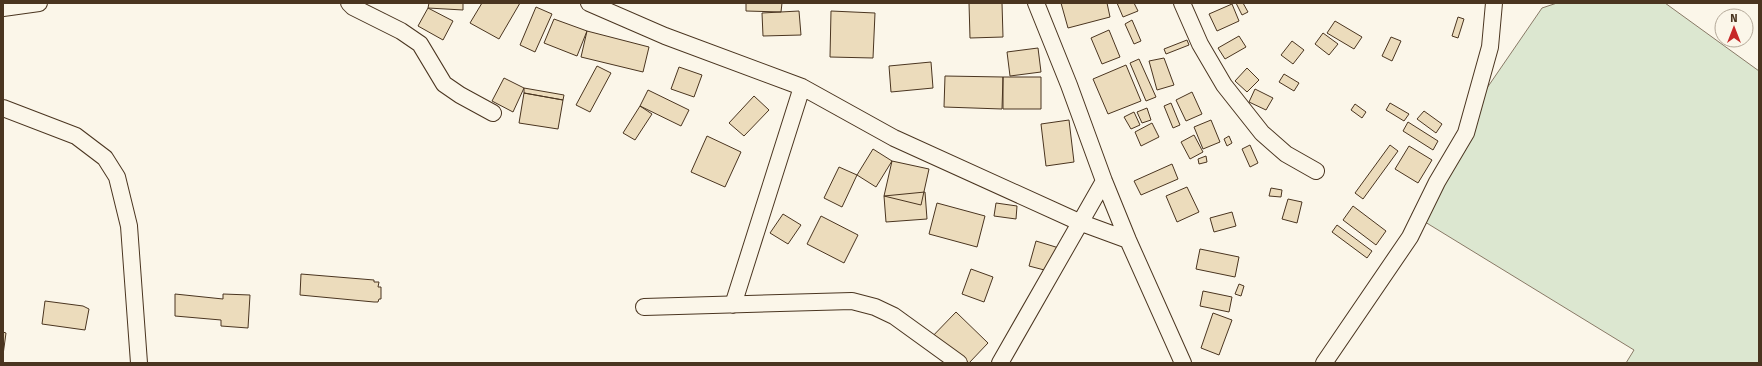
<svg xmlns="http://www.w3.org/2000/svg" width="1762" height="366" viewBox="0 0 1762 366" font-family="'Fira Sans',sans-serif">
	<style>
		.green { fill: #dce7d0; stroke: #887966 }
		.building { fill: #ecdcbc; stroke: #4a3520 }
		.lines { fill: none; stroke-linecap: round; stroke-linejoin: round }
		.minor-casing { stroke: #4a3520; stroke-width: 18 }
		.minor { stroke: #fbf6e9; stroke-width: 16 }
	</style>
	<rect width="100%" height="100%" fill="#fbf6e9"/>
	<path class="green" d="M 1557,3 L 1665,3 L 1759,71 L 1759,363 L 1626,363 L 1634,350 L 1412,214 L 1476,104 L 1542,8 Z"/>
	<path class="building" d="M 429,3 L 463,3 L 463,10 L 428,8 Z
		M 482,3 L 520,3 L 499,39 L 470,23 Z
		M 746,3 L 782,3 L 781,12 L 746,11 Z
		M 969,3 L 1002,3 L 1003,37 L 970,38 Z
		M 1061,3 L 1107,3 L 1110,17 L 1068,28 Z
		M 1117,3 L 1134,3 L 1138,11 L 1123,17 Z
		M 1236,3 L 1243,3 L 1248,12 L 1242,15 Z
		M 1232,4 L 1239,21 L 1217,31 L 1209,14 Z
		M 536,7 L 552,14 L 535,52 L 520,45 Z
		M 428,8 L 453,21 L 443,40 L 418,26 Z
		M 799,11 L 801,35 L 763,36 L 762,13 Z
		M 831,11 L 875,13 L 873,58 L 830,57 Z
		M 1458,17 L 1464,19 L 1458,38 L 1452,36 Z
		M 554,19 L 587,31 L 577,56 L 544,43 Z
		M 1132,20 L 1141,41 L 1134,44 L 1125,24 Z
		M 1335,21 L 1362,37 L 1354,49 L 1327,33 Z
		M 1109,30 L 1120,57 L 1102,64 L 1091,38 Z
		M 587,31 L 649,47 L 643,72 L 581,57 Z
		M 1323,33 L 1338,44 L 1329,55 L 1315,44 Z
		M 1239,36 L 1246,47 L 1225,59 L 1218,48 Z
		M 1391,37 L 1401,41 L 1392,61 L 1382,56 Z
		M 1187,40 L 1189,45 L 1166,54 L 1164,49 Z
		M 1292,41 L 1304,50 L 1293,64 L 1281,55 Z
		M 1038,48 L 1041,72 L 1010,76 L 1007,52 Z
		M 1164,58 L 1174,85 L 1157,90 L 1149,61 Z
		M 1139,59 L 1156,97 L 1146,101 L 1130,63 Z
		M 931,62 L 933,88 L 891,92 L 889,66 Z
		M 1126,65 L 1141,101 L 1108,114 L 1093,79 Z
		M 597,66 L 611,73 L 590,112 L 576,105 Z
		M 679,67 L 702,75 L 694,97 L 671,89 Z
		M 1247,68 L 1259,80 L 1247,92 L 1235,81 Z
		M 1284,74 L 1299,83 L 1294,91 L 1279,82 Z
		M 945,76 L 1003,77 L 1002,109 L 944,107 Z
		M 1003,77 L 1041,77 L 1041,109 L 1003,109 Z
		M 504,78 L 524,88 L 513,112 L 492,101 Z
		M 524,88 L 564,95 L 563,100 L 524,93 Z
		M 1255,89 L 1273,98 L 1266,110 L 1249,102 Z
		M 648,90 L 689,110 L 681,126 L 640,106 Z
		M 1192,92 L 1202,114 L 1186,121 L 1176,100 Z
		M 524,93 L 563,100 L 558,129 L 519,123 Z
		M 754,96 L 769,110 L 744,136 L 729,123 Z
		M 1171,103 L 1180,125 L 1173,128 L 1164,106 Z
		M 1390,103 L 1409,114 L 1404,121 L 1386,110 Z
		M 1355,104 L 1366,112 L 1362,118 L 1351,110 Z
		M 640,106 L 652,114 L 635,140 L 623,133 Z
		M 1147,108 L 1151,120 L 1142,123 L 1137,112 Z
		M 1424,111 L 1442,124 L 1436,133 L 1417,119 Z
		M 1134,112 L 1140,125 L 1131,129 L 1124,117 Z
		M 1069,120 L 1074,162 L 1046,166 L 1041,124 Z
		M 1211,120 L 1220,142 L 1203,149 L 1194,127 Z
		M 1408,122 L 1438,141 L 1433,150 L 1403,131 Z
		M 1152,123 L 1159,137 L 1141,146 L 1135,132 Z
		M 1194,135 L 1203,152 L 1190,159 L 1181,142 Z
		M 707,136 L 741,152 L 725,187 L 691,172 Z
		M 1229,136 L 1232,143 L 1227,146 L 1224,139 Z
		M 1250,145 L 1258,163 L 1250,167 L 1242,149 Z
		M 1390,145 L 1398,151 L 1363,199 L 1355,193 Z
		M 1409,146 L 1432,160 L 1418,183 L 1395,169 Z
		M 873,149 L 892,161 L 876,187 L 857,175 Z
		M 1206,156 L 1207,162 L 1199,164 L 1198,159 Z
		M 892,161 L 929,169 L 921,205 L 884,196 Z
		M 1172,164 L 1178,179 L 1141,195 L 1134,181 Z
		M 839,167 L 857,175 L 842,207 L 824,198 Z
		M 1187,187 L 1199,212 L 1177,222 L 1166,196 Z
		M 1271,188 L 1282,190 L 1281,197 L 1269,196 Z
		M 925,192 L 927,219 L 886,222 L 884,196 Z
		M 1288,199 L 1302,202 L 1297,223 L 1282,219 Z
		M 937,203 L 985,216 L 977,247 L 929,234 Z
		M 996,203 L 1017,206 L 1016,219 L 994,216 Z
		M 1353,206 L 1386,231 L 1376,245 L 1343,220 Z
		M 1232,212 L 1236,226 L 1214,232 L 1210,218 Z
		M 783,214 L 801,225 L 788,244 L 770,233 Z
		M 821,216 L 858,235 L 844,263 L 807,244 Z
		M 1337,225 L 1372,251 L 1367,258 L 1332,232 Z
		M 1036,241 L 1059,248 L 1052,272 L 1029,266 Z
		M 1200,249 L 1239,257 L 1235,277 L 1196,269 Z
		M 971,269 L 993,277 L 984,302 L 962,294 Z
		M 301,274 L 374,280 L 374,282 L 379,282 L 378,287 L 381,287 L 381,299 L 379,299 L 378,302 L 374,302 L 300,295 Z
		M 1239,284 L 1244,286 L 1241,296 L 1235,294 Z
		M 1203,291 L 1232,297 L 1229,312 L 1200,306 Z
		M 175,294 L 223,299 L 223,294 L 250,295 L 248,328 L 221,326 L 221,320 L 175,316 Z
		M 45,301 L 83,306 L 89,309 L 85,330 L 42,324 Z
		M 956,312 L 988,343 L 969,363 L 949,363 L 927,342 Z
		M 1213,313 L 1232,320 L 1219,355 L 1201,348 Z
		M 3,332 L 6,333 L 3,355 Z"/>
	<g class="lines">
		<defs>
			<path id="minor" d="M 349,3 L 353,7 L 401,31 L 420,44 L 444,84 L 460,95 L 493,113
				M 589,3 L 665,36 L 802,87 L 894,138 L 1079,222 L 1128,240
				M 1036,3 L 1069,85 L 1104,181 L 1128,240 L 1183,363
				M 1182,3 L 1200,44 L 1224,85 L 1262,133 L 1286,154 L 1316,171
				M 3,8 L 39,3
				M 3,108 L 76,136 L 105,158 L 117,177 L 129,226 L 139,363
				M 733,305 L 802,87
				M 644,307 L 852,301 L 875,307 L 894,316 L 959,363
				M 1000,363 L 1104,181
				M 1324,363 L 1410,237 L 1437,182 L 1466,133 L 1490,47 L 1494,3"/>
		</defs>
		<use href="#minor" class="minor-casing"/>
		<use href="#minor" class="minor"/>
	</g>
	<rect width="1762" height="366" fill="none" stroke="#4a3520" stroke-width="8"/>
	<g transform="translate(1734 28)"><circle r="19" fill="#fbf6e9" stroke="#b4a999"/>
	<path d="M0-3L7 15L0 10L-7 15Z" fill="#c62828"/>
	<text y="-6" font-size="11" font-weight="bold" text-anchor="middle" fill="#4a3520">N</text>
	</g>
</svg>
